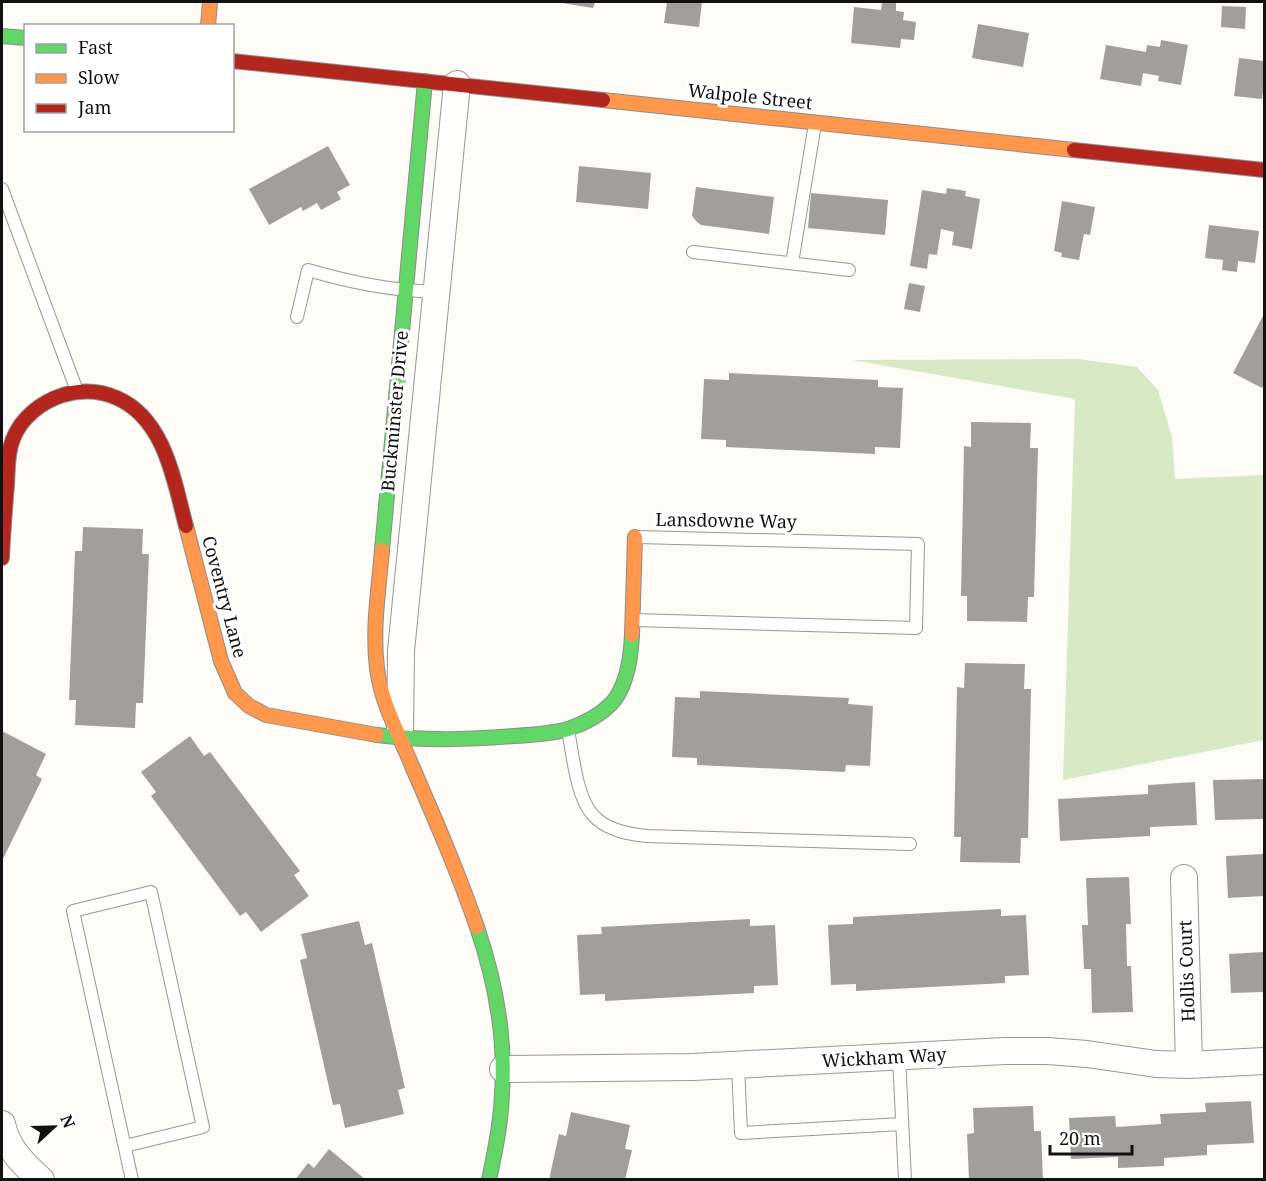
<svg xmlns="http://www.w3.org/2000/svg" width="1266" height="1181" viewBox="0 0 1266 1181" font-family="'Noto Serif',serif">
	<style>
		.forest { fill: #d8eac5 }
		.building { fill: #a19f9c }
		.lines { fill: none; stroke-linecap: round; stroke-linejoin: round }
		.lane-casing { stroke: #979795; stroke-width: 14 }
		.street-casing { stroke: #979795; stroke-width: 28 }
		.fast-casing { stroke: #8e8d8b; stroke-width: 16 }
		.slow-casing { stroke: #8e8d8b; stroke-width: 16 }
		.jam-casing { stroke: #8e8d8b; stroke-width: 16 }
		.lane { stroke: #fffffe; stroke-width: 12 }
		.street { stroke: #fffffe; stroke-width: 26 }
		.fast { stroke: #63d668; stroke-width: 14 }
		.slow { stroke: #ff974d; stroke-width: 14 }
		.jam { stroke: #b3261e; stroke-width: 14 }
		.labels { text-anchor: middle; stroke-width: 6; stroke-linejoin: round; paint-order: stroke }
		.street-label { font-size: 18px; fill: #111; stroke: #fff }
	</style>
	<rect width="100%" height="100%" fill="#fdfcf7"/>
	<path class="forest" d="M 1078,359 L 1137,367 L 1158,390 L 1172,437 L 1175,479 L 1264,475 L 1264,740 L 1063,780 L 1075,399 L 852,360 Z"/>
	<path class="building" d="M 562,2 L 595,2 L 593,8 L 562,3 Z
		M 667,2 L 702,2 L 699,27 L 664,23 Z
		M 882,2 L 896,2 L 896,11 L 904,12 L 903,20 L 916,22 L 914,40 L 901,39 L 900,48 L 851,43 L 854,7 L 881,10 Z
		M 1222,6 L 1246,7 L 1245,29 L 1221,27 Z
		M 978,24 L 1029,33 L 1023,67 L 972,58 Z
		M 1161,40 L 1188,45 L 1181,85 L 1158,81 L 1159,76 L 1143,73 L 1141,86 L 1100,79 L 1106,45 L 1146,52 L 1147,45 L 1160,47 Z
		M 1239,58 L 1264,61 L 1264,83 L 1262,99 L 1234,96 Z
		M 328,146 L 350,185 L 337,192 L 341,199 L 321,210 L 317,203 L 303,211 L 301,207 L 269,225 L 249,189 Z
		M 579,166 L 651,173 L 648,209 L 576,202 Z
		M 696,187 L 774,197 L 769,234 L 701,225 L 697,222 L 692,216 Z
		M 947,188 L 966,191 L 965,196 L 980,199 L 972,249 L 952,245 L 954,232 L 941,229 L 937,255 L 929,254 L 927,269 L 910,266 L 922,190 L 946,194 Z
		M 811,193 L 888,200 L 885,235 L 808,228 Z
		M 1062,201 L 1095,207 L 1090,235 L 1084,234 L 1079,260 L 1061,257 L 1062,253 L 1054,251 Z
		M 1209,225 L 1259,231 L 1255,263 L 1238,261 L 1237,272 L 1222,270 L 1223,260 L 1205,258 Z
		M 909,283 L 925,286 L 920,312 L 904,309 Z
		M 1264,314 L 1264,384 L 1262,388 L 1233,373 Z
		M 729,373 L 878,380 L 878,387 L 903,388 L 900,448 L 875,447 L 875,454 L 726,447 L 726,440 L 701,439 L 704,379 L 729,380 Z
		M 971,422 L 1031,423 L 1030,448 L 1038,448 L 1034,597 L 1028,597 L 1027,622 L 967,621 L 967,596 L 961,596 L 964,446 L 971,447 Z
		M 83,527 L 143,529 L 142,554 L 149,554 L 143,703 L 136,703 L 135,728 L 75,725 L 76,700 L 69,700 L 75,551 L 82,551 Z
		M 965,663 L 1025,664 L 1024,689 L 1031,689 L 1028,838 L 1021,838 L 1020,863 L 960,862 L 961,837 L 954,837 L 957,687 L 964,688 Z
		M 700,691 L 849,698 L 848,704 L 873,706 L 870,766 L 846,765 L 845,772 L 697,765 L 697,758 L 672,757 L 675,697 L 700,698 Z
		M 2,731 L 46,754 L 36,775 L 42,779 L 2,861 Z
		M 190,736 L 204,756 L 210,752 L 300,871 L 294,875 L 309,896 L 261,932 L 246,912 L 240,916 L 151,796 L 156,792 L 141,772 Z
		M 1264,779 L 1264,819 L 1215,820 L 1213,780 Z
		M 1195,782 L 1197,825 L 1150,827 L 1150,836 L 1060,841 L 1058,799 L 1148,794 L 1148,785 Z
		M 1264,854 L 1264,896 L 1228,898 L 1226,856 Z
		M 1129,877 L 1131,924 L 1126,924 L 1127,966 L 1131,966 L 1133,1012 L 1092,1013 L 1091,969 L 1084,969 L 1082,925 L 1088,925 L 1086,878 Z
		M 1001,909 L 1001,916 L 1026,915 L 1029,975 L 1005,976 L 1005,983 L 856,991 L 856,984 L 831,985 L 828,925 L 853,924 L 853,917 Z
		M 750,919 L 750,926 L 775,925 L 778,985 L 754,986 L 754,993 L 605,1001 L 605,994 L 580,995 L 577,935 L 602,934 L 601,927 Z
		M 359,921 L 365,945 L 372,943 L 405,1088 L 398,1090 L 404,1114 L 345,1128 L 340,1104 L 333,1105 L 300,960 L 307,958 L 301,934 Z
		M 1264,952 L 1264,992 L 1231,993 L 1229,954 Z
		M 1251,1101 L 1254,1143 L 1207,1145 L 1207,1155 L 1164,1158 L 1164,1166 L 1118,1168 L 1118,1157 L 1071,1159 L 1069,1118 L 1115,1116 L 1116,1127 L 1161,1124 L 1160,1114 L 1206,1112 L 1205,1103 Z
		M 1033,1106 L 1034,1131 L 1041,1131 L 1043,1180 L 969,1180 L 967,1134 L 974,1133 L 973,1108 Z
		M 571,1112 L 630,1125 L 625,1149 L 632,1150 L 625,1180 L 549,1180 L 559,1134 L 566,1136 Z
		M 329,1149 L 366,1180 L 295,1180 L 308,1163 L 314,1168 Z"/>
	<g class="lines">
		<defs>
			<path id="lane" d="M 2,189 L 77,391
				M 693,252 L 849,270
				M 792,263 L 815,124
				M 297,317 L 308,270 C 353,283 389,290 436,292
				M 634,620 L 916,628 L 918,544 L 637,537
				M 568,730 C 573,755 576,795 592,814 C 605,830 628,834 647,836 L 910,844
				M 899,1057 L 905,1180
				M 738,1065 L 741,1133 L 902,1124
				M 125,1146 L 203,1127 L 151,892 L 73,911 L 132,1180"/>
			<path id="street" d="M 400,729 L 401,651 L 457,84
				M 1184,878 L 1189,1065
				M 503,1069 L 693,1067 L 1005,1051 L 1047,1051 L 1087,1054 L 1156,1064 L 1189,1065 L 1264,1061
				M 2,1124 C 7,1148 23,1164 41,1180"/>
			<path id="fast" d="M 2,36 L 26,38
				M 382,550 L 425,81
				M 377,735 C 423,741 468,740 514,736 C 532,735 551,734 568,729 C 583,724 600,715 611,704 C 627,687 631,656 632,635
				M 477,927 C 495,980 506,1037 502,1094 C 501,1123 495,1152 489,1180"/>
			<path id="slow" d="M 208,26 L 210,2
				M 603,100 L 1074,150
				M 186,526 L 221,661 L 235,693 L 249,706 L 266,715 L 377,735
				M 382,550 C 379,588 372,629 377,668 C 381,703 399,734 412,766 C 435,819 458,872 477,927
				M 632,635 L 635,537"/>
			<path id="jam" d="M 232,61 L 603,100
				M 1074,150 L 1264,170
				M 2,558 C 3,534 5,509 7,485 C 8,470 7,453 13,439 C 21,418 41,402 63,395 C 81,390 99,390 117,398 C 165,419 174,481 186,526"/>
		</defs>
		<use href="#lane" class="lane-casing"/>
		<use href="#street" class="street-casing"/>
		<use href="#fast" class="fast-casing"/>
		<use href="#slow" class="slow-casing"/>
		<use href="#jam" class="jam-casing"/>
		<use href="#lane" class="lane"/>
		<use href="#street" class="street"/>
		<use href="#fast" class="fast"/>
		<use href="#slow" class="slow"/>
		<use href="#jam" class="jam"/>
	</g>
	<g class="labels">
		<g class="street-label">
			<text transform="translate(750 97) rotate(6)" y="6">Walpole Street</text>
			<text transform="translate(395 411) rotate(-85)" y="6">Buckminster Drive</text>
			<text transform="translate(726 521) rotate(1)" y="6">Lansdowne Way</text>
			<text transform="translate(224 597) rotate(75)" y="6">Coventry Lane</text>
			<text transform="translate(1187 971) rotate(-92)" y="6">Hollis Court</text>
			<text transform="translate(884 1058) rotate(-3)" y="6">Wickham Way</text>
		</g>
	</g>
	<rect width="1266" height="1181" fill="none" stroke="#111111" stroke-width="6"/>
	<rect x="24" y="24" width="210" height="108" fill="#ffffff" stroke="#a0a0a0" stroke-width="1.5"/>
	<rect x="36" y="44" width="30" height="9" fill="#63d668" stroke="#a0a0a0" stroke-width="1.5"/>
	<text x="78" y="54" font-size="18" fill="#111111">Fast</text>
	<rect x="36" y="74" width="30" height="9" fill="#ff974d" stroke="#a0a0a0" stroke-width="1.5"/>
	<text x="78" y="84" font-size="18" fill="#111111">Slow</text>
	<rect x="36" y="104" width="30" height="9" fill="#b3261e" stroke="#a0a0a0" stroke-width="1.5"/>
	<text x="78" y="114" font-size="18" fill="#111111">Jam</text>
	<g transform="translate(54 1127) rotate(68)" stroke="#ffffff" stroke-width="4.5" paint-order="stroke">
	<path d="M0-4.5L10 22L0 15L-10 22Z" fill="#111111"/>
	<text y="-9" font-size="16" font-weight="bold" text-anchor="middle" fill="#111111">N</text>
	</g>
	<path d="M1050 1145v9h82v-9" fill="none" stroke="#111111" stroke-width="3"/>
	<text x="1059" y="1145" font-size="18" fill="#111111" stroke="#ffffff" stroke-width="4.5" paint-order="stroke">20 m</text>
</svg>
